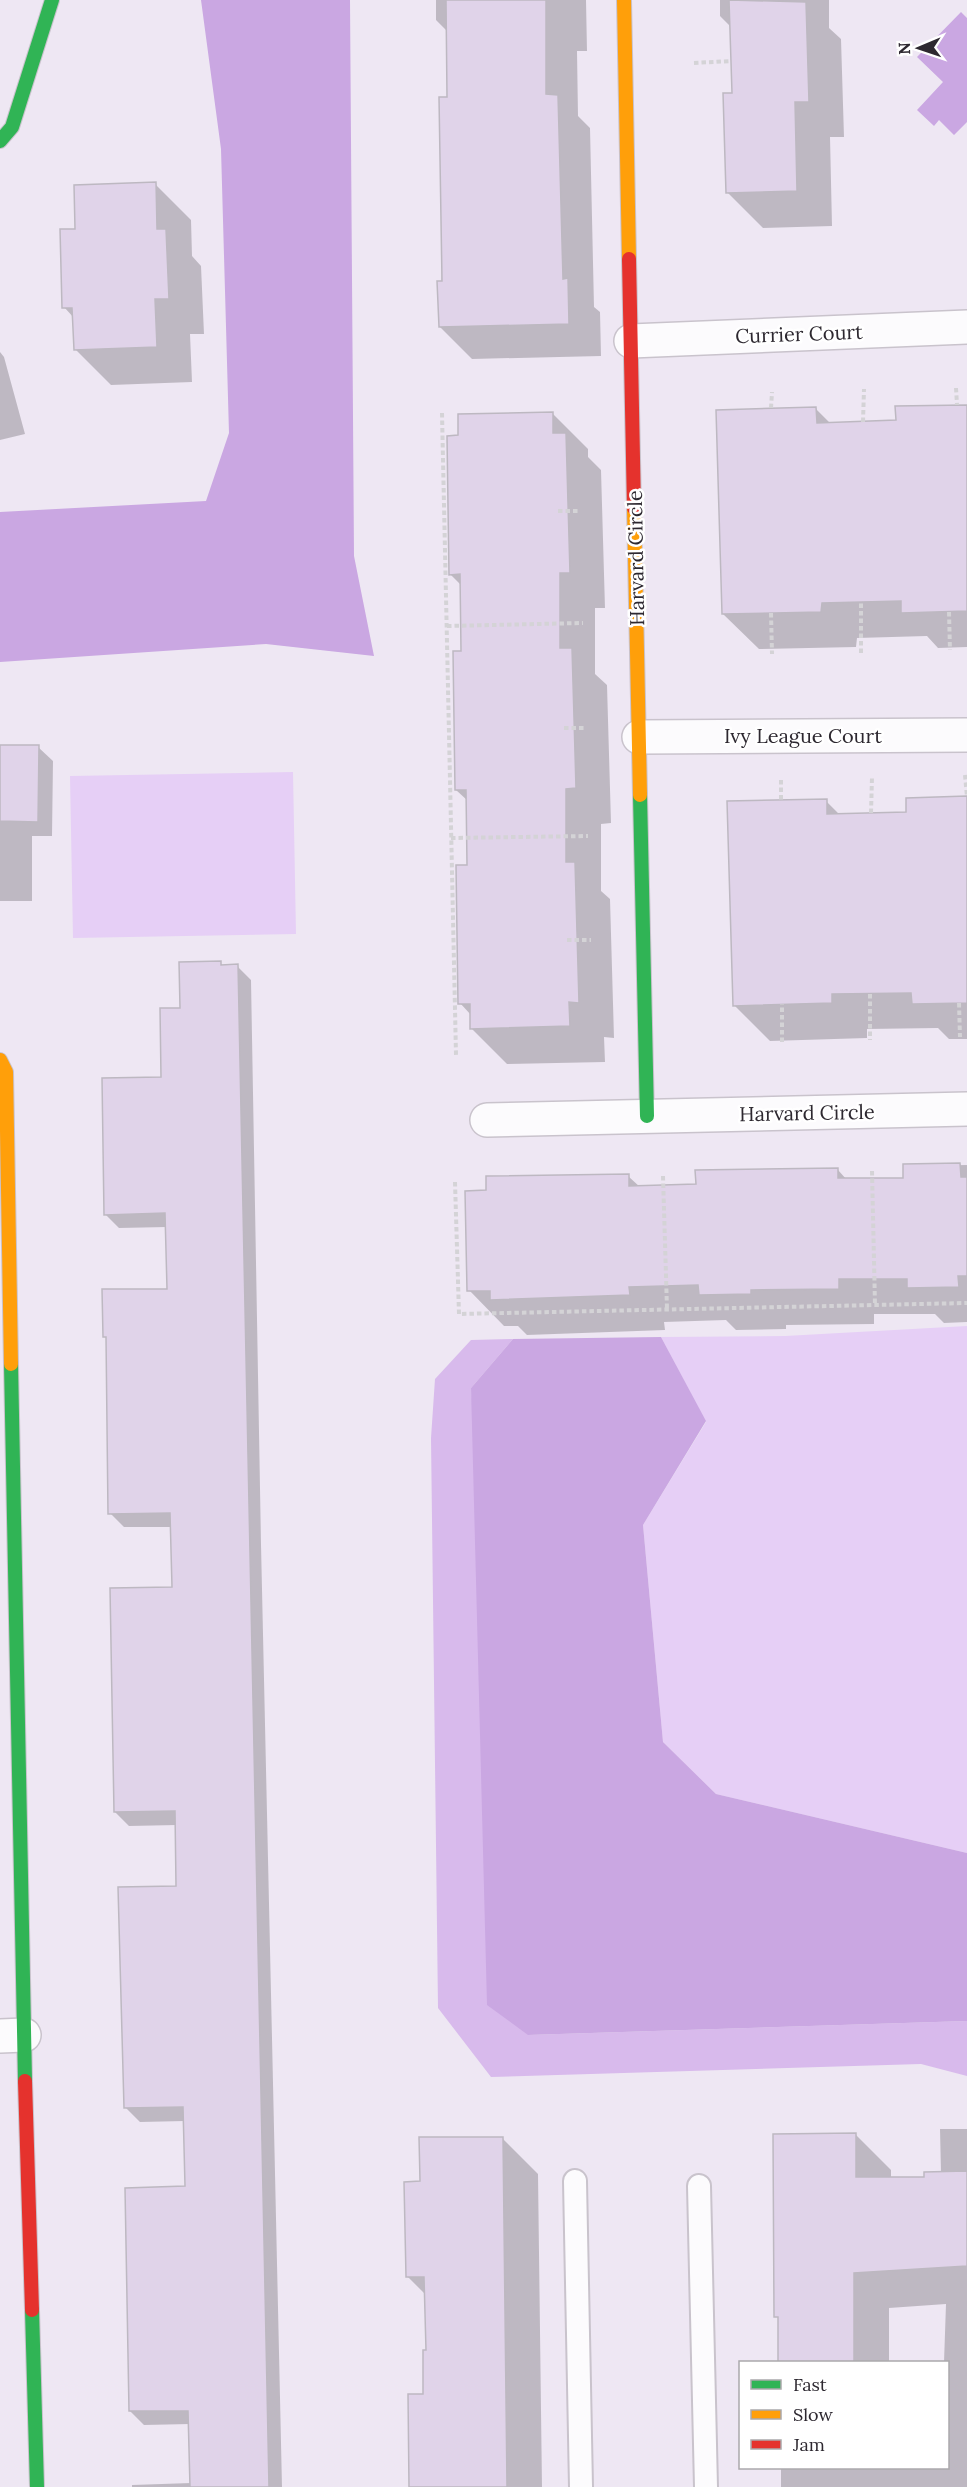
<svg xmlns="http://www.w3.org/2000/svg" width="967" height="2487" viewBox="0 0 967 2487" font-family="Lora,serif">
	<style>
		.green { fill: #e6cff6 }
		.forest { fill: #d8baec }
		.water { fill: #caa7e2 }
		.shadow { fill: #0003 }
		.building { fill: #e0d3e9; stroke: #bdb8c1; stroke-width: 1.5 }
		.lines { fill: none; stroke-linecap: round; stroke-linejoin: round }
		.lane-casing { stroke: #c9c3cc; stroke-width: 26 }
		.street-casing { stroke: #c9c3cc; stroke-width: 36 }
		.fast-casing { stroke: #c9c3cc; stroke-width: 16 }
		.slow-casing { stroke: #c9c3cc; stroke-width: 16 }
		.jam-casing { stroke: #c9c3cc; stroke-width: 16 }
		.path { stroke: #d4d3d6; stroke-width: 4; stroke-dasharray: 4.5 3; stroke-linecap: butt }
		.lane { stroke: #fcfbfd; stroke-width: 22 }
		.street { stroke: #fcfbfd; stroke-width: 33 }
		.fast { stroke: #30b455; stroke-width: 14 }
		.slow { stroke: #ff9f0a; stroke-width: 14 }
		.jam { stroke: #e5322d; stroke-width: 14 }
		.labels { text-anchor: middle; stroke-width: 5; stroke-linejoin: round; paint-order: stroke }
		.street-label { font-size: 20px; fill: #2d2830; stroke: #fff }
	</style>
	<rect width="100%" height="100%" fill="#eee7f3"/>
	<path class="green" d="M 293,772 L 296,934 L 73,938 L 70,776 Z
		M 967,1326 L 967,1853 L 716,1794 L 663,1742 L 643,1525 L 706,1422 L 661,1337 L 785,1336 Z"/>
	<path class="forest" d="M 513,1339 L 471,1388 L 528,2035 L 967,2021 L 967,2076 L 921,2064 L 491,2077 L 438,2008 L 431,1438 L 435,1379 L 471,1340 Z"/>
	<path class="water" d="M 201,0 L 350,0 L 354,556 L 374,656 L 266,644 L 0,662 L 0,512 L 206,501 L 229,433 L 221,149 Z
		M 961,12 L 967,18 L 967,122 L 954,135 L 939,120 L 934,126 L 917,110 L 943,82 L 917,57 Z
		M 661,1337 L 706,1421 L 643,1525 L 663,1742 L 716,1794 L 967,1853 L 967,2021 L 528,2035 L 487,2005 L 471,1388 L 513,1339 Z"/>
	<path class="shadow" d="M 436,0 L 586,0 L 587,51 L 577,51 L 578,116 L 590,128 L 594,307 L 600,312 L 601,356 L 472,359 L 440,327 L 448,98 L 448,32 L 436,20 Z
		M 720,0 L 829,0 L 829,28 L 841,39 L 844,137 L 830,137 L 832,226 L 763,228 L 727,192 L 734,95 L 731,27 L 720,16 Z
		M 155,184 L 191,220 L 192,256 L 201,266 L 204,334 L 190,334 L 192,382 L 111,385 L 75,349 L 74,318 L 64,307 Z
		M 0,352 L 4,357 L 25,434 L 0,440 Z
		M 967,406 L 967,647 L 938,648 L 927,636 L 857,638 L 856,647 L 759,649 L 723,614 L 816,409 L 831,424 L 897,422 Z
		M 552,413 L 588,449 L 588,457 L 601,470 L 605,608 L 595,608 L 595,674 L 607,685 L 611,823 L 601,824 L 601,891 L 610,899 L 614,1038 L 604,1037 L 605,1062 L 507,1064 L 471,1028 L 471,1015 L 460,1003 L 468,866 L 468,801 L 456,790 L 462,652 L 462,586 L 450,574 L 460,437 Z
		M 0,746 L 38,747 L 53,761 L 52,836 L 32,836 L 32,901 L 0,901 Z
		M 967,798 L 967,1039 L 949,1039 L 938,1028 L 867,1029 L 867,1038 L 770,1041 L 734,1005 L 826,801 L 841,816 L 908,814 Z
		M 220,963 L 223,966 L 237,966 L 251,980 L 261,1544 L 282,2487 L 132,2487 L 132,2485 L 191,2483 L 190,2424 L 144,2425 L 130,2411 L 186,2188 L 185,2121 L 140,2122 L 126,2108 L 178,1887 L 177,1825 L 129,1826 L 115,1812 L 173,1588 L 172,1527 L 124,1527 L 110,1513 L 107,1339 L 105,1336 L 168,1290 L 167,1227 L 119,1228 L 105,1214 L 163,1079 L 181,1010 Z
		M 967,1165 L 967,1322 L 944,1323 L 935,1314 L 874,1314 L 874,1324 L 786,1325 L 786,1329 L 736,1330 L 726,1320 L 664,1322 L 665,1330 L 527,1335 L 518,1326 L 504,1326 L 469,1290 L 628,1176 L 640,1187 L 697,1185 L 838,1170 L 847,1180 L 905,1179 L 905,1166 Z
		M 940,2129 L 967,2129 L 967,2487 L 781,2487 L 781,2468 L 948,2468 L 948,2362 L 944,2362 L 946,2304 L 889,2308 L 889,2362 L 779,2362 L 774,2135 L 855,2134 L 891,2170 L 891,2178 L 925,2178 L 941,2173 Z
		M 502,2138 L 538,2174 L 542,2487 L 411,2487 L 425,2395 L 427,2352 L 426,2295 L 407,2276 Z"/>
	<path class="building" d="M 446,0 L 546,0 L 546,94 L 558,95 L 563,279 L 568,278 L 569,324 L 439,327 L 437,281 L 442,281 L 439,97 L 447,97 Z
		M 729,0 L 806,2 L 809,102 L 795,102 L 797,191 L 726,193 L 723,93 L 732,93 Z
		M 156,182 L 157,229 L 166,229 L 169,299 L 155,299 L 157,347 L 74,350 L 72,308 L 62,308 L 60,229 L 75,229 L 74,185 Z
		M 967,405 L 967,611 L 901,613 L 901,601 L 822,603 L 821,612 L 722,614 L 716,410 L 816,407 L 817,423 L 896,420 L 895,406 Z
		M 553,412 L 553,433 L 566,433 L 570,573 L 560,573 L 560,648 L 572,648 L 576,788 L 566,789 L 566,862 L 575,862 L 579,1003 L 569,1002 L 570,1026 L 470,1029 L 470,1004 L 458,1004 L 456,865 L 467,865 L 466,790 L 455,790 L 453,651 L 461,651 L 460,574 L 449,575 L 447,436 L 458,435 L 458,414 Z
		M 0,745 L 39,745 L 38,822 L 0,821 Z
		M 967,796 L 967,1003 L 912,1004 L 911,993 L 832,994 L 832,1003 L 733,1006 L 727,801 L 827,799 L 827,814 L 906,812 L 906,798 Z
		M 221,961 L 221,965 L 238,964 L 269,2487 L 190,2487 L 188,2411 L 129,2411 L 125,2188 L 185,2186 L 183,2107 L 124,2108 L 118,1887 L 176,1886 L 175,1811 L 114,1812 L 110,1588 L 172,1587 L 170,1513 L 108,1514 L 106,1337 L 103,1337 L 102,1289 L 167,1289 L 165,1213 L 104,1215 L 102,1078 L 161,1077 L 160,1008 L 180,1008 L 179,962 Z
		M 960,1163 L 961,1177 L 967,1177 L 967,1276 L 958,1276 L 959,1287 L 907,1288 L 907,1279 L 839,1279 L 839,1289 L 751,1290 L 751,1294 L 699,1295 L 698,1285 L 629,1287 L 630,1295 L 490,1300 L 490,1291 L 467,1291 L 465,1191 L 486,1190 L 486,1176 L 629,1174 L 629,1186 L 696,1184 L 695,1170 L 838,1168 L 838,1178 L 903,1178 L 903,1164 Z
		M 856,2133 L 856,2177 L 924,2177 L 924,2172 L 967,2171 L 967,2266 L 854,2273 L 854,2362 L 778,2362 L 778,2317 L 774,2317 L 773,2134 Z
		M 419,2137 L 503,2137 L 507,2487 L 409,2487 L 408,2394 L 423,2394 L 423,2350 L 426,2350 L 424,2277 L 406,2277 L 404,2182 L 420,2181 Z"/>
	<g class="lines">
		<defs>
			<path id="lane" d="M 575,2181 L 581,2487
				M 699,2186 L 706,2487"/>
			<path id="street" d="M 631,341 L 967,327
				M 639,737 L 967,735
				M 487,1120 L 967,1109
				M 0,2036 L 24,2035"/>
			<path id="fast" d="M 0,141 L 12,127 L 52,0
				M 640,795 L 647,1116
				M 11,1364 L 25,2081
				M 32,2310 L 37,2487"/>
			<path id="slow" d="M 624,0 L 629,259
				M 634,508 L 640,795
				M 0,1060 L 6,1072 L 11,1364"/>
			<path id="jam" d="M 629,259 L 634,508
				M 25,2081 L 32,2310"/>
		</defs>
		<use href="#lane" class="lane-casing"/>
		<use href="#street" class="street-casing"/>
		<use href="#fast" class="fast-casing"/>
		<use href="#slow" class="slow-casing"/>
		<use href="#jam" class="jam-casing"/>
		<path class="path" d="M 694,63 L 731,61
			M 956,388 L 957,405
			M 771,408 L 772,392
			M 442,413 L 456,1055
			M 863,422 L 864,389
			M 558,511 L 580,511
			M 949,612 L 950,650
			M 771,613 L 772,654
			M 447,626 L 583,623
			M 861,653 L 861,602
			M 564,728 L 586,728
			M 965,775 L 967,797
			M 781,780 L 781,800
			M 871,813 L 872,777
			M 451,838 L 588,836
			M 567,940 L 591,940
			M 870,994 L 870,1040
			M 959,1003 L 960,1037
			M 782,1042 L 782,1004
			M 872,1171 L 875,1305
			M 663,1176 L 667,1309
			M 455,1182 L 459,1314 L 967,1303"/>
		<use href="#lane" class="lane"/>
		<use href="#street" class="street"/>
		<use href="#fast" class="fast"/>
		<use href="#slow" class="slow"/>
		<use href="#jam" class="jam"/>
	</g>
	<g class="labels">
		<g class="street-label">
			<text transform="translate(799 334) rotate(-2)" y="7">Currier Court</text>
			<text transform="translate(636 558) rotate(-91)" y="7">Harvard Circle</text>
			<text x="803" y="743">Ivy League Court</text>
			<text transform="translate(807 1113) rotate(-1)" y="7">Harvard Circle</text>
		</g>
	</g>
	<rect x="739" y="2361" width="210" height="108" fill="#ffffff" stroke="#aba9ac" stroke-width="1.5"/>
	<rect x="751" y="2380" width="30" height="9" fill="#30b455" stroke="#aba9ac" stroke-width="1.5"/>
	<text x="793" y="2391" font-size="18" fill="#2d2830">Fast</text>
	<rect x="751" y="2410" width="30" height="9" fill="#ff9f0a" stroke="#aba9ac" stroke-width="1.5"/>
	<text x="793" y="2421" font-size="18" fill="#2d2830">Slow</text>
	<rect x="751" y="2440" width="30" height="9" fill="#e5322d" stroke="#aba9ac" stroke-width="1.5"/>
	<text x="793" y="2451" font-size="18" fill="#2d2830">Jam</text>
	<g transform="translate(919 48) rotate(268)" stroke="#ffffff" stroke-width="4.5" paint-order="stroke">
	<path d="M0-4.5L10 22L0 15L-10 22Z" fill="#2d2830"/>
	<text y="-9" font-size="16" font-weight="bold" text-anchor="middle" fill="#2d2830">N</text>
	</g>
</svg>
